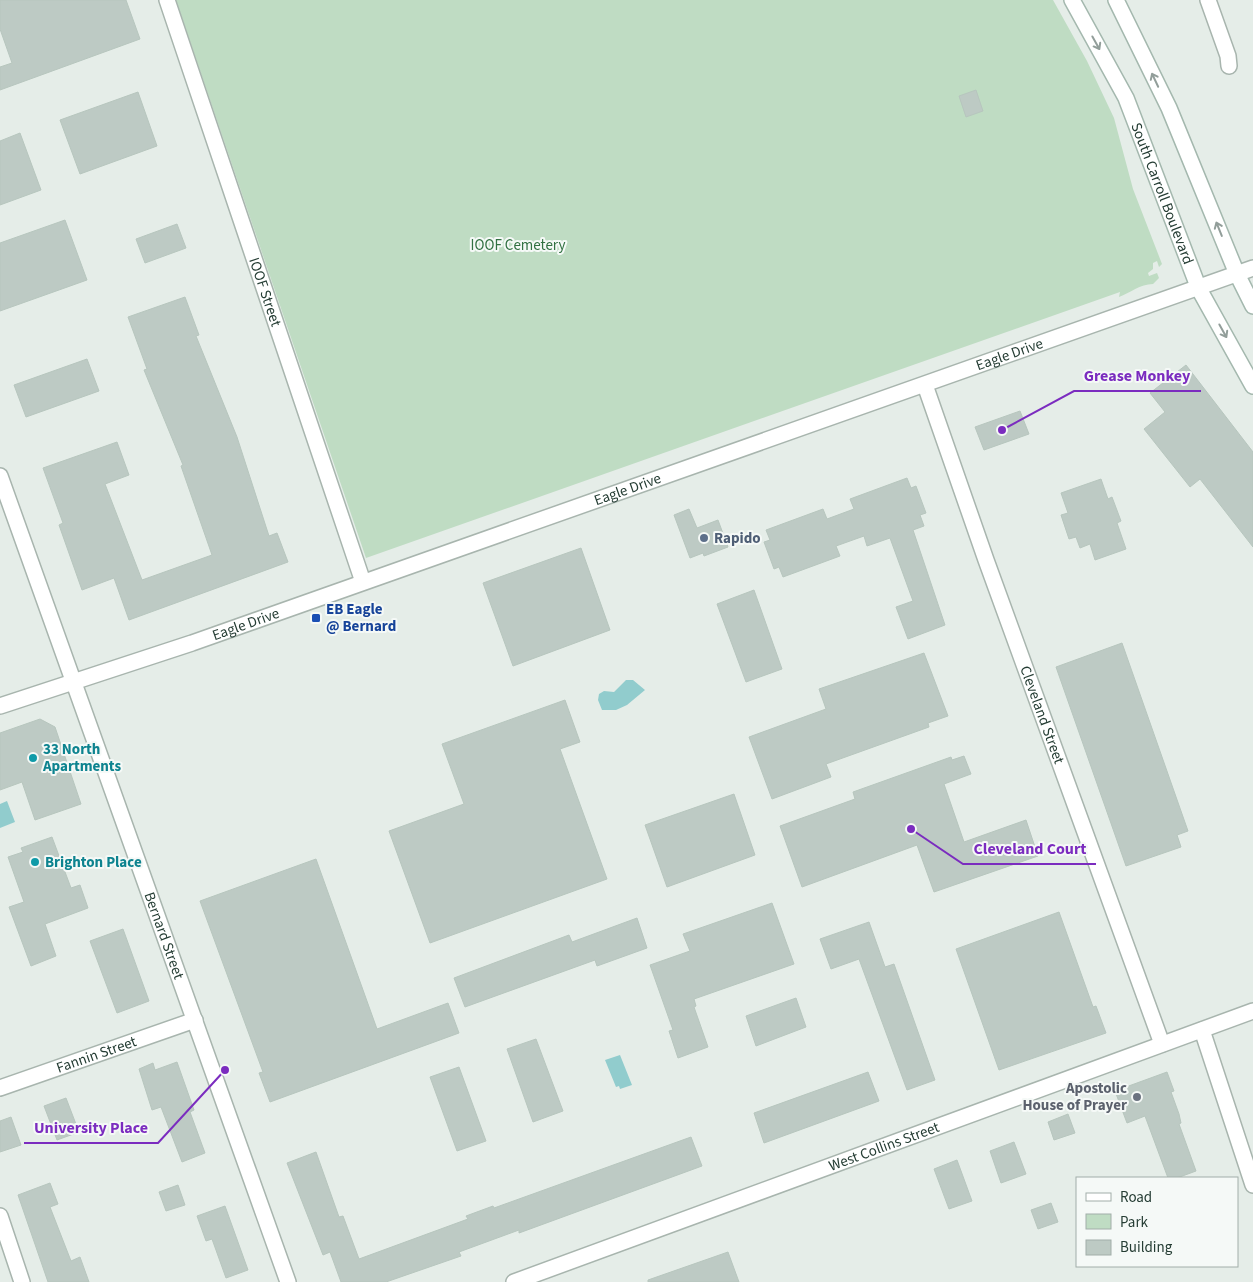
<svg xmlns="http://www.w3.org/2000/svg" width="1253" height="1282" viewBox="0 0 1253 1282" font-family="'Source Sans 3',sans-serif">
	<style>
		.green { fill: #bfdcc3 }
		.water { fill: #91cccd }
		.building { fill: #bdcac4; stroke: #b7c6be }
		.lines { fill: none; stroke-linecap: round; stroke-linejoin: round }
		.minor-casing { stroke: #a8b5ae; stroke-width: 18 }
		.tertiary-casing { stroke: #a8b5ae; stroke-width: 18 }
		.secondary-casing { stroke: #a4b8ae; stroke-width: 18 }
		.minor { stroke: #fff; stroke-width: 15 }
		.tertiary { stroke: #fff; stroke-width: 15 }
		.secondary { stroke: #fff; stroke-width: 15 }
		.oneway { stroke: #929e9a }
		.service-dot { fill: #5c6f8a; stroke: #f5f9f7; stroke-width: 2 }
		.transit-dot { fill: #1a4fb4; stroke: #f5f9f7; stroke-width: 2 }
		.culture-dot { fill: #0f9aa8; stroke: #f5f9f7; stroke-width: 2 }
		.worship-dot { fill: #6b7280; stroke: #f5f9f7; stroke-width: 2 }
		.labels { text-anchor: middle; stroke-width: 4; stroke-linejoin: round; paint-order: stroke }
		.street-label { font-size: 15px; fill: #253d34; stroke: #f5f9f7 }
		.park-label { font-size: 15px; fill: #327142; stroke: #f5f9f7 }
		.service-label { font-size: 15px; font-weight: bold; fill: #4e5e75; stroke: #f5f9f7; text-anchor: start }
		.transit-label { font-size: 15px; font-weight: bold; fill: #164399; stroke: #f5f9f7; text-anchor: start }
		.culture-label { font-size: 15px; font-weight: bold; fill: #0d838f; stroke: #f5f9f7; text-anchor: start }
		.worship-label { font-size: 15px; font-weight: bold; fill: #5b616d; stroke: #f5f9f7; text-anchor: end }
		.leader { fill: none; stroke: #7b2cbf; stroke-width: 2 }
		.callout-dot { fill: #7b2cbf; stroke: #f5f9f7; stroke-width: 2 }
		.callout-label { font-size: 16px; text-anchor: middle; font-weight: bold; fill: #7b2cbf; stroke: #f5f9f7; stroke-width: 4; stroke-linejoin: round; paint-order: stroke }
	</style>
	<rect width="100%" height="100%" fill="#e5ede8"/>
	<path class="green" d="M 176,0 L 1053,0 L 1087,61 L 1114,118 L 1133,189 L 1162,264 L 1159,267 L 1157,261 L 1153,263 L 1153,269 L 1148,273 L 1149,276 L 1157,273 L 1159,278 L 1153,284 C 1140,284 1130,293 1119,297 L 1120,292 L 366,558 Z"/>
	<path class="water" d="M 626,680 L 633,680 L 645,690 L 627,705 L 616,710 L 602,710 L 598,700 L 599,694 L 604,691 L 614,692 Z
		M 7,801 L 15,822 L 0,828 L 0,804 Z
		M 620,1055 L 632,1085 L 620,1089 L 619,1086 L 616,1087 L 605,1060 Z"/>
	<path class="building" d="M 0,0 L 126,0 L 140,39 L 0,90 L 0,67 L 12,63 L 0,29 Z
		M 976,90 L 983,111 L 966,117 L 959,96 Z
		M 138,92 L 157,146 L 80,174 L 60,120 Z
		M 20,133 L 41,190 L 0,205 L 0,141 Z
		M 65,220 L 87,280 L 0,311 L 0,243 Z
		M 177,224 L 186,248 L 145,263 L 136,239 Z
		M 185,297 L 199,335 L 196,336 L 237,437 L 269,536 L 277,533 L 288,562 L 129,620 L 114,578 L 82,590 L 59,525 L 63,523 L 43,468 L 117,442 L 129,475 L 105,484 L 142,580 L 212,555 L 181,466 L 183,465 L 144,370 L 147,369 L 128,317 Z
		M 87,359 L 99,391 L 26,417 L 14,385 Z
		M 1186,365 L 1253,452 L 1253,547 L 1200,479 L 1190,487 L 1144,429 L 1165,412 L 1150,393 Z
		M 1020,411 L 1029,434 L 984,450 L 975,427 Z
		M 907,478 L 911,488 L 916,486 L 926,513 L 920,515 L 924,526 L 913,530 L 945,625 L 908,639 L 896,607 L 913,601 L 890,538 L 867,546 L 864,536 L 836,546 L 840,556 L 783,577 L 779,567 L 774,569 L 764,542 L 770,540 L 766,530 L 823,509 L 827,519 L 854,509 L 850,499 Z
		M 1101,479 L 1108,499 L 1112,497 L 1121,521 L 1117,523 L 1126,549 L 1095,560 L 1090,544 L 1080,548 L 1076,537 L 1069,539 L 1061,515 L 1068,513 L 1061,493 Z
		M 689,509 L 697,528 L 718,520 L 728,547 L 704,556 L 703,553 L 690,558 L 674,515 Z
		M 581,548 L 610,630 L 513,666 L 483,583 Z
		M 754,590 L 782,669 L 746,682 L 717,604 Z
		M 1122,643 L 1188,831 L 1177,835 L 1181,847 L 1126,866 L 1056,667 Z
		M 924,653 L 948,716 L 928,723 L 929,727 L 826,764 L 831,777 L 772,799 L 749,737 L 826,709 L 819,689 Z
		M 565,700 L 580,742 L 560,749 L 607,879 L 430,943 L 389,831 L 464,804 L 442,744 Z
		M 40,719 L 55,727 L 81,804 L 35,820 L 22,782 L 0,790 L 0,733 Z
		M 964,756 L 971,774 L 944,784 L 964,842 L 1026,820 L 1038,856 L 934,892 L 917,845 L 802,887 L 780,826 L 855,799 L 853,792 L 951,757 L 952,760 Z
		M 734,794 L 755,855 L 667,887 L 645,825 Z
		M 52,837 L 71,888 L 80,885 L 88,908 L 45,924 L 56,956 L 31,966 L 9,907 L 24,902 L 8,857 L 23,852 L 21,848 Z
		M 316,859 L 377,1029 L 448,1003 L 459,1033 L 270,1102 L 259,1073 L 263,1072 L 200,901 Z
		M 772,903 L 794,964 L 694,999 L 696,1006 L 694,1007 L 708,1047 L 678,1058 L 669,1031 L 673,1030 L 650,965 L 690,951 L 683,934 Z
		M 1059,912 L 1093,1007 L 1096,1006 L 1106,1033 L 999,1070 L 956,949 Z
		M 637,918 L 647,948 L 597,966 L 595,960 L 465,1007 L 454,978 L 569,935 L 572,942 Z
		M 869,922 L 885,967 L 894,964 L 935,1080 L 907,1090 L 859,959 L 831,969 L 820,939 Z
		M 123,929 L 149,1001 L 117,1013 L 90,941 Z
		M 796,998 L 806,1027 L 756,1046 L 746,1016 Z
		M 536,1039 L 563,1111 L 533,1122 L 507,1049 Z
		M 177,1062 L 194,1110 L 190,1112 L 205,1153 L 182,1162 L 161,1107 L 152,1110 L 139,1069 L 153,1063 L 155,1070 Z
		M 459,1067 L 486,1141 L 457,1151 L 430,1077 Z
		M 868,1072 L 879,1101 L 764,1143 L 754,1113 Z
		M 1167,1072 L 1174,1091 L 1171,1092 L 1179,1114 L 1181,1123 L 1179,1124 L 1196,1171 L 1177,1178 L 1168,1178 L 1145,1116 L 1127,1123 L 1115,1091 Z
		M 66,1098 L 79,1132 L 57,1140 L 44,1106 Z
		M 1068,1114 L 1075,1133 L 1054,1140 L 1048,1122 Z
		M 11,1117 L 21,1145 L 0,1152 L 0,1121 Z
		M 691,1137 L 702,1166 L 519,1233 L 519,1230 L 459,1252 L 461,1256 L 386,1282 L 341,1282 L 330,1252 L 323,1255 L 287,1163 L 316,1152 L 339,1217 L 343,1216 L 359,1259 L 468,1219 L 466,1216 L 493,1206 L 494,1208 Z
		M 1014,1142 L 1026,1174 L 1001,1183 L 990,1151 Z
		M 957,1160 L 972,1201 L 949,1209 L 934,1169 Z
		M 50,1183 L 58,1204 L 50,1207 L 71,1261 L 80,1257 L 89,1282 L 48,1282 L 18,1195 Z
		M 178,1185 L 185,1205 L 166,1211 L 159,1192 Z
		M 1051,1203 L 1058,1222 L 1038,1229 L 1031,1210 Z
		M 225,1206 L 248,1270 L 226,1278 L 212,1239 L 206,1241 L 197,1216 Z
		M 728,1252 L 739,1282 L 648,1282 L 648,1280 Z"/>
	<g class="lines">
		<defs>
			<g id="minor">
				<path id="s1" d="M 167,0 L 363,582"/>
				<path d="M 1208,0 L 1228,56 L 1229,66"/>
				<path id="s2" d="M 925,385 L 986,560 L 1162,1044"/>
				<path d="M 1202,1030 L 1253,1185"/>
				<path id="s3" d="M 0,1088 L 195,1020"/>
				<path d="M 0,1216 L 22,1282"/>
				<path id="s4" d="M 514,1282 L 1253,1011"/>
			</g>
			<g id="tertiary">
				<path id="s5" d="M 0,476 L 288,1282"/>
				<path id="s6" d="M 0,706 L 192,643 L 1253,268"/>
			</g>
			<g id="secondary">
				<path id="s7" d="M 1072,0 L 1126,98 L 1199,289 L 1253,386"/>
				<path d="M 1116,0 L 1169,108 L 1237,274 L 1253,306"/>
			</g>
		</defs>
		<use href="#minor" class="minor-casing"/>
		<use href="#tertiary" class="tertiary-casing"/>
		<use href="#secondary" class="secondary-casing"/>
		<use href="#minor" class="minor"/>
		<use href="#tertiary" class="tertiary"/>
		<use href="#secondary" class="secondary"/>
	</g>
	<defs><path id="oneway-shaft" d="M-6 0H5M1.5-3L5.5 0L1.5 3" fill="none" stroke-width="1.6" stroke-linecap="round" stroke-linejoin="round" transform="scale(1.25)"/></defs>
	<g class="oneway">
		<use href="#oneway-shaft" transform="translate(1096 43) rotate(61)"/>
		<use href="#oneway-shaft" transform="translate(1155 80) rotate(-115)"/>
		<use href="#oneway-shaft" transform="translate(1219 229) rotate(-112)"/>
		<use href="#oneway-shaft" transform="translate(1223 331) rotate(61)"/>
	</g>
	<circle class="service-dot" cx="704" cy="538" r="5"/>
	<rect class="transit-dot" x="311" y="613" width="10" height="10" rx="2.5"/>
	<g class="culture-dot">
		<circle cx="33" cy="758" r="5"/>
		<circle cx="35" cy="862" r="5"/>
	</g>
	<circle class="worship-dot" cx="1137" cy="1097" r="5"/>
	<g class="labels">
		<g class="street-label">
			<text dy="5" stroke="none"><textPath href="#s7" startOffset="214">South Carroll Boulevard</textPath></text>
			<text dy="5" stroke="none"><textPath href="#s1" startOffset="308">IOOF Street</textPath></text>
			<text dy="5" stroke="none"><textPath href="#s6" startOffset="1069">Eagle Drive</textPath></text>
			<text dy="5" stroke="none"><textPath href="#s6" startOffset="664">Eagle Drive</textPath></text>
			<text dy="5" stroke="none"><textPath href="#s6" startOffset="259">Eagle Drive</textPath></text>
			<text dy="5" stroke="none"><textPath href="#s2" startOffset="350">Cleveland Street</textPath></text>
			<text dy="5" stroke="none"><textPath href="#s5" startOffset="488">Bernard Street</textPath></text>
			<text dy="5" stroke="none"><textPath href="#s3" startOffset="102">Fannin Street</textPath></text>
			<text dy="5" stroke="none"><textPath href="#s4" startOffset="394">West Collins Street</textPath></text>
		</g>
		<g class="park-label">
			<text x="518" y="250">IOOF Cemetery</text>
		</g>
		<g class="service-label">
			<text x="714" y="543">Rapido</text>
		</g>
		<g class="transit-label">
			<text x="326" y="614">EB Eagle<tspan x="326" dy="17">@ Bernard</tspan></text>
		</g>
		<g class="culture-label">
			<text x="43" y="754">33 North<tspan x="43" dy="17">Apartments</tspan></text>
			<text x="45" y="867">Brighton Place</text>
		</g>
		<g class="worship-label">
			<text x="1127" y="1093">Apostolic<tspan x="1127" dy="17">House of Prayer</tspan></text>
		</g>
	</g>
	<path class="leader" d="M1002 430L1074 391H1201M911 829L963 864H1096M225 1070L158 1143H24"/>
	<g class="callout-dot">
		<circle cx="1002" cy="430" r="5"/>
		<circle cx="911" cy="829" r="5"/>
		<circle cx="225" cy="1070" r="5"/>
	</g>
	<g class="callout-label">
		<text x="1137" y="381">Grease Monkey</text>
		<text x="1030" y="854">Cleveland Court</text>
		<text x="91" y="1133">University Place</text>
	</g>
	<rect x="1076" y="1177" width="162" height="90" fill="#f5f9f7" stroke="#a2aea9"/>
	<rect x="1086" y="1193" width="25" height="8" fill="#ffffff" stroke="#a2aea9"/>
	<text x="1120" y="1202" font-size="15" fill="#253d34">Road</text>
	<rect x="1086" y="1214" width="25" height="15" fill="#bfdcc3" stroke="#a2aea9"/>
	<text x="1120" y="1227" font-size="15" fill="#253d34">Park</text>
	<rect x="1086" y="1240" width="25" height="15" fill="#bdcac4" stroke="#a2aea9"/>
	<text x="1120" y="1252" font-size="15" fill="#253d34">Building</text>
</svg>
